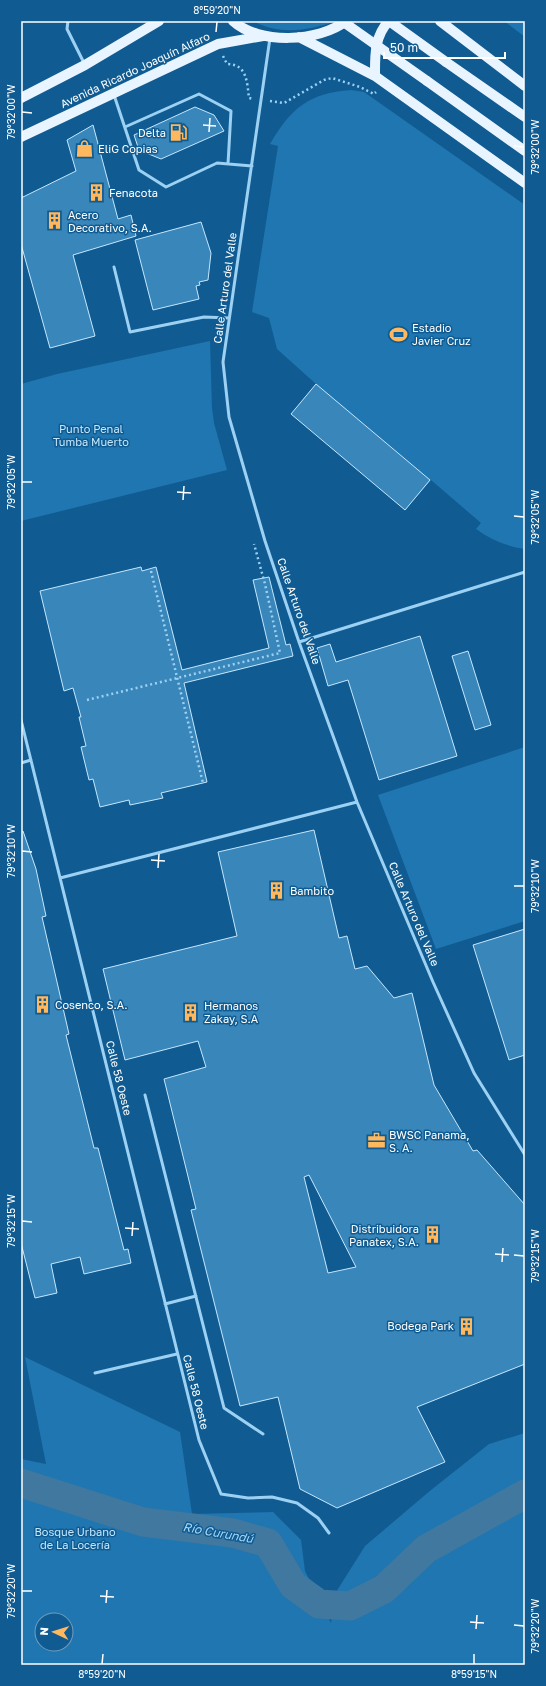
<svg xmlns="http://www.w3.org/2000/svg" width="546" height="1686" viewBox="0 0 546 1686" font-family="'Golos Text',sans-serif">
	<style>
		.green { fill: #1f76b0; fill-rule: evenodd }
		.lines { fill: none; stroke-linecap: round; stroke-linejoin: round }
		.river { stroke: #4178a0; stroke-width: 29 }
		.building { fill: #3986bb; stroke: #c4e7fe; fill-rule: evenodd }
		.path { stroke: #9cd1f3; stroke-width: 2.5; stroke-dasharray: 2 3; stroke-linecap: butt }
		.service { stroke: #9cd1f3; stroke-width: 3 }
		.primary { stroke: #e8f4ff; stroke-width: 10 }
		.primary-bridge { stroke: #e8f4ff; stroke-width: 10 }
		.ticks { fill: none; stroke: #fff; stroke-width: 1.5 }
		.labels { text-anchor: middle; stroke-width: 3; stroke-linejoin: round; paint-order: stroke }
		.street-label { font-size: 11px; fill: #fff; stroke: #105c92 }
		.poi-label { font-size: 11px; fill: #fff; stroke: #105c92; text-anchor: start }
		.park-label { font-size: 11px; fill: #c4e7fe; stroke: #105c92 }
		.water-label { font-size: 12px; font-style: italic; fill: #a8dafa; stroke: #105c92 }
		.neatline { fill: none; stroke: #fff; stroke-width: 1.5 }
		.ticks-label { font-size: 10px; text-anchor: middle; fill: #fff }
	</style>
	<rect width="100%" height="100%" fill="#105c92"/>
	<path class="green" d="M 253,21 L 337,21 C 309,30 281,36 253,21 Z
		M 504,21 L 525,21 L 525,37 Z
		M 351,90 L 364,92 L 525,205 L 525,549 C 506,546 491,540 476,529 L 481,523 L 431,480 L 405,510 L 291,414 L 316,384 L 277,349 L 269,318 L 252,312 L 278,146 L 270,144 C 291,108 309,93 351,90 Z
		M 210,341 L 212,408 L 214,423 L 227,470 L 21,521 L 21,384 L 57,374 Z
		M 525,747 L 525,921 L 436,949 L 378,795 Z
		M 25,1357 L 180,1432 L 192,1514 L 273,1512 L 301,1540 L 305,1571 L 331,1623 L 333,1597 L 365,1546 L 431,1490 L 489,1444 L 525,1433 L 525,1665 L 21,1665 L 21,1459 L 46,1464 ZM 42,1620 L 66,1620 L 66,1644 L 42,1644 Z"/>
	<g class="lines">
		<path class="river" d="M 21,1483 L 143,1522 L 233,1533 L 268,1543 L 293,1585 L 319,1604 L 350,1606 L 384,1589 L 426,1549 L 525,1494"/>
	</g>
	<path class="building" d="M 195,107 L 214,115 L 224,131 L 161,159 L 139,150 L 134,135 Z
		M 93,125 L 118,219 L 131,215 L 136,236 L 73,255 L 95,336 L 50,348 L 21,244 L 21,198 L 76,171 L 67,140 Z
		M 201,222 L 211,253 L 208,280 L 199,282 L 200,285 L 196,286 L 199,299 L 153,310 L 135,240 Z
		M 316,384 L 430,480 L 405,510 L 291,414 Z
		M 141,567 L 142,571 L 156,567 L 182,670 L 269,648 L 253,580 L 269,577 L 286,645 L 290,644 L 293,656 L 184,683 L 207,782 L 161,793 L 163,798 L 130,805 L 129,800 L 100,807 L 93,779 L 89,780 L 81,747 L 86,746 L 79,717 L 81,717 L 73,688 L 64,691 L 40,591 Z
		M 420,636 L 457,756 L 379,780 L 348,680 L 328,686 L 317,648 L 330,644 L 336,662 Z
		M 468,651 L 491,725 L 475,730 L 452,656 Z
		M 314,830 L 339,938 L 347,936 L 355,969 L 367,966 L 394,998 L 412,993 L 434,1085 L 473,1151 L 477,1150 L 525,1205 L 525,1364 L 417,1407 L 445,1462 L 337,1508 L 300,1489 L 278,1397 L 240,1406 L 191,1210 L 196,1209 L 164,1079 L 206,1067 L 198,1041 L 125,1060 L 103,969 L 237,936 L 218,852 ZM 309,1175 L 356,1267 L 328,1273 L 304,1177 Z
		M 23,831 L 36,869 L 46,916 L 42,917 L 69,1034 L 66,1035 L 94,1148 L 98,1148 L 124,1250 L 128,1249 L 131,1263 L 84,1274 L 80,1257 L 51,1264 L 57,1293 L 35,1298 L 21,1243 L 21,832 Z
		M 525,929 L 525,1055 L 509,1060 L 473,945 Z"/>
	<g class="lines">
		<path class="path" d="M 223,56 L 227,64 C 247,64 247,82 249,98 L 253,99
			M 270,101 L 284,103 L 324,80 L 332,78 L 360,87 L 374,94 L 376,92
			M 151,571 L 203,783
			M 87,700 L 280,653 L 265,584 L 254,544"/>
		<path class="service" d="M 68,21 L 67,29 L 84,63
			M 270,38 L 223,362 L 229,417 L 265,541 L 299,642 L 357,802 L 433,982 L 474,1073 L 525,1155
			M 114,95 L 139,170 L 166,187 L 217,163 L 252,166
			M 125,127 L 199,94 L 231,111 L 228,164
			M 114,267 L 130,332 L 204,317 L 229,318
			M 299,642 L 525,572
			M 21,720 L 199,1440 L 221,1494 L 248,1498 L 272,1497 L 297,1503 L 318,1518 L 329,1533
			M 21,763 L 31,760
			M 60,878 L 357,802
			M 145,1095 L 224,1408 L 263,1434
			M 165,1304 L 196,1296
			M 95,1373 L 177,1354"/>
		<path class="primary" d="M 233,21 C 259,45 319,42 346,21
			M 440,21 L 525,86
			M 299,37 L 375,76 L 525,183
			M 446,62 L 525,117
			M 375,76 C 375,57 374,36 389,21
			M 427,81 L 525,151
			M 21,98 L 85,65 L 159,21
			M 21,137 L 218,44 L 263,36"/>
		<path class="primary-bridge" d="M 342,21 L 427,81
			M 389,21 L 446,62"/>
	</g>
	<path class="ticks" d="M 216,32 L 217,22M 22,112 L 32,113M 203,125 L 216,126M 209,132 L 210,118M 514,146 L 524,147M 22,482 L 32,482M 177,492 L 191,493M 183,500 L 184,486M 514,516 L 524,517M 22,851 L 32,852M 151,860 L 165,861M 158,868 L 159,854M 514,886 L 524,886M 22,1221 L 32,1222M 125,1228 L 139,1229M 132,1236 L 133,1222M 495,1254 L 509,1255M 514,1255 L 524,1256M 502,1262 L 503,1248M 22,1591 L 32,1591M 100,1596 L 114,1597M 106,1603 L 107,1590M 470,1622 L 484,1623M 514,1625 L 524,1626M 476,1629 L 477,1615M 102,1664 L 103,1654M 474,1664 L 474,1654"/>
	<defs>
		<symbol id="fuel-bare" viewBox="-9 -9 18 18"><path d="M-5.5-6h7V0h2V4h1.3V-2.5L3-4.5l.8-.8L6-3V5H2.5V1h-1V6h-7ZM-4.2-4.7v3.2H.2V-4.7Z" fill="#ffb85e" stroke="#105c92" stroke-width="2.5" paint-order="stroke"/></symbol>
		<symbol id="shop-bare" viewBox="-9 -9 18 18"><path d="M-5-2.5h2.3a2.7 3.5 0 0 1 5.4 0H5L5.5 6h-11ZM-1.5-2.5h3a1.5 2.3 0 0 0-3 0Z" fill="#ffb85e" stroke="#105c92" stroke-width="2.5" paint-order="stroke"/></symbol>
		<symbol id="building-bare" viewBox="-9 -9 18 18"><path d="M-4-6H4V6H1V3H-1V6H-4ZM-2.5-4.3h1.7v1.8h-1.7ZM.8-4.3h1.7v1.8H.8ZM-2.5-1h1.7V.8h-1.7ZM.8-1h1.7V.8H.8Z" fill="#ffb85e" stroke="#105c92" stroke-width="2.5" paint-order="stroke"/></symbol>
		<symbol id="stadium-bare" viewBox="-9 -9 18 18"><path d="M0-5a6.5 5 0 1 0 0 10a6.5 5 0 1 0 0-10ZM-3.5-1.8h7v3.6h-7Z" fill="#ffb85e" stroke="#105c92" stroke-width="2.5" paint-order="stroke"/></symbol>
		<symbol id="office-bare" viewBox="-9 -9 18 18"><path d="M-6-3h4V-5.5h4V-3h4V5H-6ZM-1-4.5V-3h2v-1.5ZM-6 0V1H6V0Z" fill="#ffb85e" stroke="#105c92" stroke-width="2.5" paint-order="stroke"/></symbol>
	</defs>
	<g fill-rule="evenodd">
		<use href="#fuel-bare" x="166" y="120" width="25" height="25"/>
		<use href="#shop-bare" x="72" y="136" width="25" height="25"/>
		<use href="#building-bare" x="84" y="180" width="25" height="25"/>
		<use href="#building-bare" x="42" y="208" width="25" height="25"/>
		<use href="#stadium-bare" x="386" y="322" width="25" height="25"/>
		<use href="#building-bare" x="264" y="878" width="25" height="25"/>
		<use href="#building-bare" x="30" y="992" width="25" height="25"/>
		<use href="#building-bare" x="178" y="1000" width="25" height="25"/>
		<use href="#office-bare" x="364" y="1128" width="25" height="25"/>
		<use href="#building-bare" x="420" y="1222" width="25" height="25"/>
		<use href="#building-bare" x="454" y="1314" width="25" height="25"/>
	</g>
	<g class="labels">
		<g class="street-label">
			<text transform="translate(135 70) rotate(-25)" y="4">Avenida Ricardo Joaquín Alfaro</text>
			<text transform="translate(225 288) rotate(-82)" y="4">Calle Arturo del Valle</text>
			<text transform="translate(299 611) rotate(71)" y="4">Calle Arturo del Valle</text>
			<text transform="translate(414 914) rotate(67)" y="4">Calle Arturo del Valle</text>
			<text transform="translate(119 1078) rotate(76)" y="4">Calle 58 Oeste</text>
			<text transform="translate(196 1392) rotate(76)" y="4">Calle 58 Oeste</text>
		</g>
		<g class="poi-label">
			<text x="166" y="137" text-anchor="end">Delta</text>
			<text x="98" y="153">EliG Copias</text>
			<text x="109" y="197">Fenacota</text>
			<text x="68" y="219">Acero<tspan x="68" dy="13">Decorativo, S.A.</tspan></text>
			<text x="412" y="332">Estadio<tspan x="412" dy="13">Javier Cruz</tspan></text>
			<text x="290" y="895">Bambito</text>
			<text x="55" y="1009">Cosenco, S.A.</text>
			<text x="204" y="1010">Hermanos<tspan x="204" dy="13">Zakay, S.A</tspan></text>
			<text x="389" y="1139">BWSC Panama,<tspan x="389" dy="13">S. A.</tspan></text>
			<text x="419" y="1233" text-anchor="end">Distribuidora<tspan x="419" dy="13">Panatex, S.A.</tspan></text>
			<text x="454" y="1330" text-anchor="end">Bodega Park</text>
		</g>
		<g class="park-label">
			<text x="91" y="433">Punto Penal<tspan x="91" dy="13">Tumba Muerto</tspan></text>
			<text x="75" y="1536">Bosque Urbano<tspan x="75" dy="13">de La Locería</tspan></text>
		</g>
		<g class="water-label">
			<text transform="translate(218 1533) rotate(10)" y="4">Río Curundú</text>
		</g>
	</g>
	<rect width="546" height="1686" fill="none" stroke="#105c92" stroke-width="44"/>
	<g transform="translate(54 1632) rotate(274)"><circle r="19" fill="#105c92" stroke="#709dbe"/>
	<path d="M0-3L7 15L0 10L-7 15Z" fill="#ffb85e"/>
	<text y="-6" font-size="11" font-weight="bold" text-anchor="middle" fill="#ffffff">N</text>
	</g>
	<path d="M384 52v6h121v-6" fill="none" stroke="#ffffff" stroke-width="2"/>
	<text x="390" y="52" font-size="12" fill="#ffffff" stroke="#105c92" stroke-width="3" paint-order="stroke">50 m</text>
	<rect x="22" y="22" width="502" height="1642" class="neatline"/>
	<g class="ticks-label">
		<text x="217" y="14">8°59'20"N</text>
		<text transform="translate(11 112) rotate(-90)" y="4">79°32'00"W</text>
		<text transform="translate(535 147) rotate(-90)" y="4">79°32'00"W</text>
		<text transform="translate(11 482) rotate(-90)" y="4">79°32'05"W</text>
		<text transform="translate(535 517) rotate(-90)" y="4">79°32'05"W</text>
		<text transform="translate(11 851) rotate(-90)" y="4">79°32'10"W</text>
		<text transform="translate(535 886) rotate(-90)" y="4">79°32'10"W</text>
		<text transform="translate(11 1221) rotate(-90)" y="4">79°32'15"W</text>
		<text transform="translate(535 1256) rotate(-90)" y="4">79°32'15"W</text>
		<text transform="translate(11 1591) rotate(-90)" y="4">79°32'20"W</text>
		<text transform="translate(535 1626) rotate(-90)" y="4">79°32'20"W</text>
		<text x="102" y="1678">8°59'20"N</text>
		<text x="474" y="1678">8°59'15"N</text>
	</g>
</svg>
